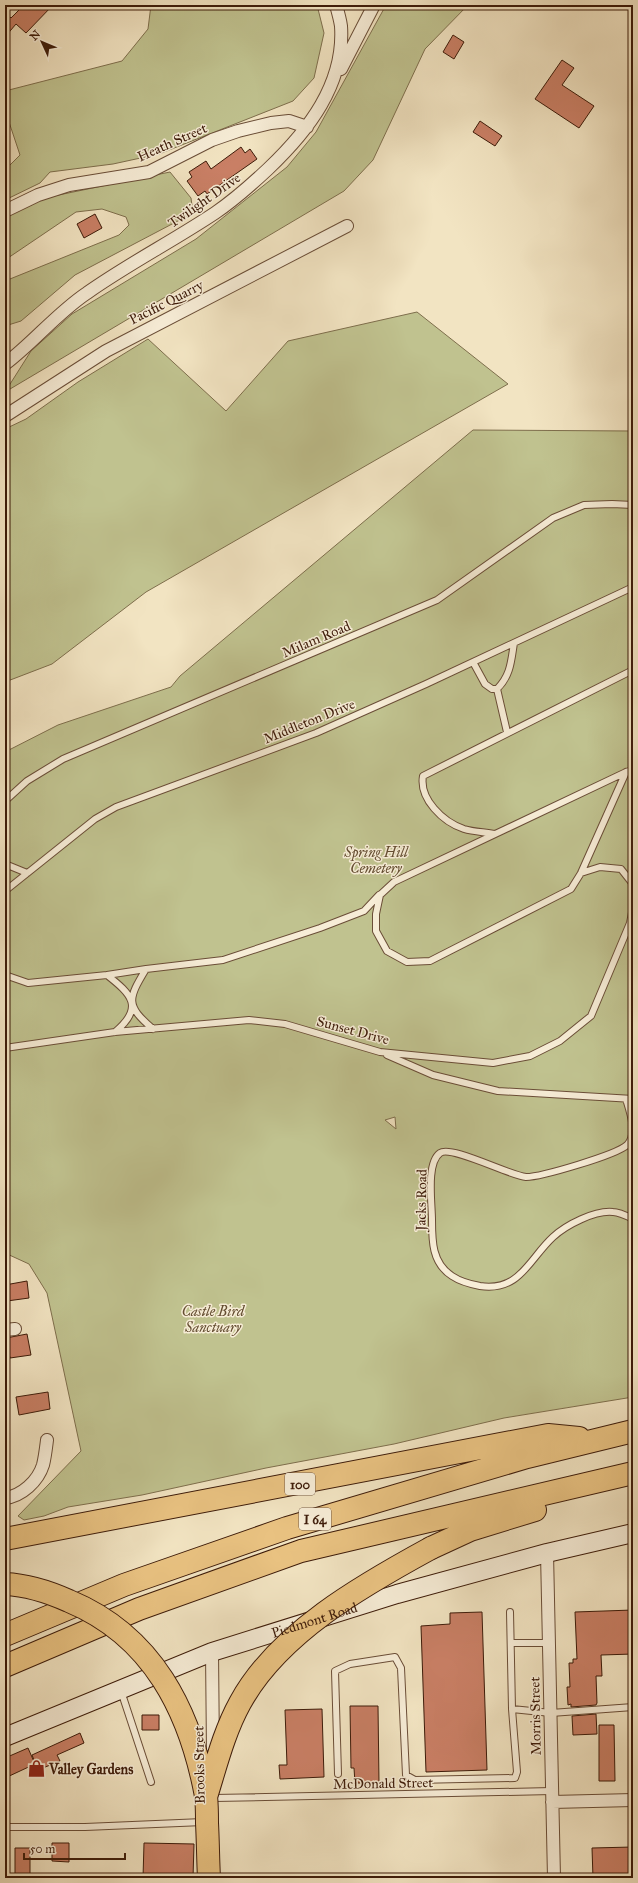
<svg xmlns="http://www.w3.org/2000/svg" width="638" height="1883" viewBox="0 0 638 1883" font-family="'IM FELL Great Primer',serif">
	<style>
		.green { fill: #c0c28f; stroke: #7e6e4c; fill-rule: evenodd }
		.building { fill: #c97f65; stroke: #3d1b09 }
		.lines { fill: none; stroke-linecap: round; stroke-linejoin: round }
		.lane-casing { stroke: #6a4d37; stroke-width: 8 }
		.street-casing { stroke: #6a4d37; stroke-width: 14 }
		.secondary-casing { stroke: #3d1b09; stroke-width: 20 }
		.highway-casing { stroke: #3d1b09; stroke-width: 24 }
		.lane { stroke: #f7edd7; stroke-width: 6 }
		.street { stroke: #f7edd7; stroke-width: 12 }
		.secondary { stroke: #f7edd7; stroke-width: 18 }
		.highway { stroke: #e9c281; stroke-width: 22 }
		.highway-bridge-casing { stroke: #3d1b09; stroke-width: 24; stroke-linecap: butt }
		.highway-bridge { stroke: #e9c281; stroke-width: 22 }
		.labels { text-anchor: middle; stroke-width: 3; stroke-linejoin: round; paint-order: stroke }
		.shield { fill: #f7edd7; stroke: #755a47; stroke-width: 1 }
		.shield-label { font-size: 13px; font-weight: bold; fill: #3d1b09 }
		.street-label { font-size: 14px; fill: #3d1b09; stroke: #f7edd7 }
		.park-label { font-size: 14px; font-style: italic; fill: #644d31; stroke: #f7edd7 }
		.poi-label { font-size: 14px; font-weight: bold; fill: #3d1b09; stroke: #f7edd7; text-anchor: start }
	</style>
	<rect width="100%" height="100%" fill="#f2e4c2"/>
	<filter id="stains"><feTurbulence type="fractalNoise" baseFrequency=".005" numOctaves="4"/><feColorMatrix values="0 0 0 0 .2 0 0 0 0 .09 0 0 0 0 .02 0 0 0 .5 -.17"/></filter>
	<radialGradient id="worn" r=".72"><stop offset=".6" stop-color="#630" stop-opacity="0"/><stop offset="1" stop-color="#630" stop-opacity=".3"/></radialGradient>
	<path class="green" d="M 151,5 L 317,5 L 324,33 L 314,78 L 293,101 L 159,154 L 113,164 L 50,172 L 40,183 L 5,200 L 5,168 L 8,167 L 20,155 L 5,110 L 5,91 L 122,61 L 148,29 Z
		M 386,5 L 468,5 L 425,49 L 373,160 L 344,191 L 5,392 L 31,351 L 72,314 L 196,239 L 287,167 L 316,132 Z
		M 170,172 L 191,198 L 193,213 L 75,275 L 21,321 L 5,326 L 5,281 L 119,235 L 129,225 L 126,217 L 102,209 L 76,212 L 5,260 L 5,213 L 44,198 Z
		M 417,312 L 508,384 L 146,592 L 52,664 L 5,682 L 5,429 L 26,419 L 78,382 L 148,339 L 226,411 L 288,341 Z
		M 473,430 L 633,431 L 633,1397 L 504,1418 L 394,1444 L 266,1468 L 142,1495 L 68,1507 L 44,1516 L 24,1520 L 18,1516 L 81,1451 L 47,1293 L 29,1264 L 5,1253 L 5,752 L 58,725 L 171,687 L 180,676 ZM 395,1117 L 396,1129 L 385,1120 Z"/>
	<path class="building" d="M 24,5 L 53,5 L 26,33 L 16,24 L 5,37 L 5,12 L 11,18 Z
		M 453,35 L 464,42 L 454,59 L 443,52 Z
		M 562,60 L 574,68 L 562,85 L 594,106 L 579,128 L 535,99 Z
		M 480,121 L 502,136 L 495,146 L 473,132 Z
		M 241,147 L 245,153 L 250,149 L 257,159 L 207,194 L 205,191 L 198,196 L 187,181 L 192,177 L 189,172 L 206,161 L 211,169 Z
		M 95,214 L 102,228 L 84,238 L 77,224 Z
		M 27,1281 L 29,1298 L 7,1301 L 5,1285 Z
		M 27,1334 L 31,1355 L 10,1358 L 6,1338 Z
		M 48,1392 L 50,1409 L 19,1415 L 16,1397 Z
		M 633,1610 L 633,1654 L 601,1655 L 602,1676 L 596,1676 L 597,1703 L 596,1705 L 571,1707 L 571,1704 L 568,1705 L 567,1687 L 570,1687 L 569,1663 L 573,1663 L 573,1659 L 577,1659 L 575,1612 Z
		M 482,1612 L 487,1770 L 426,1772 L 421,1626 L 450,1624 L 450,1613 Z
		M 350,1706 L 378,1706 L 379,1783 L 355,1783 L 354,1768 L 351,1768 Z
		M 322,1709 L 324,1777 L 280,1779 L 279,1765 L 287,1765 L 285,1710 Z
		M 596,1714 L 597,1734 L 573,1735 L 572,1716 Z
		M 142,1715 L 159,1715 L 159,1730 L 142,1730 Z
		M 599,1725 L 614,1725 L 615,1781 L 599,1781 Z
		M 80,1733 L 84,1743 L 57,1755 L 60,1761 L 38,1770 L 32,1755 Z
		M 28,1748 L 35,1764 L 5,1778 L 5,1758 Z
		M 52,1843 L 69,1843 L 69,1862 L 52,1861 Z
		M 144,1843 L 194,1844 L 193,1878 L 143,1878 Z
		M 633,1847 L 633,1878 L 593,1878 L 592,1848 Z
		M 15,1848 L 30,1848 L 30,1878 L 15,1878 Z"/>
	<g class="lines">
		<defs>
			<path id="lane" d="M 473,662 L 485,684 L 492,689 L 497,689 C 511,675 511,661 514,643
				M 497,689 L 507,732
				M 626,772 L 581,873 L 571,889 L 430,961 L 407,962 L 387,951 L 376,931 L 376,914 L 380,895 L 394,882 L 626,772 L 633,770
				M 5,801 L 27,781 L 63,759 L 437,600 L 553,518 L 584,505 L 612,504 L 633,505
				M 495,834 C 485,832 474,832 464,829 C 443,822 419,799 423,776 L 631,671
				M 5,864 L 27,873
				M 581,873 L 600,867 L 621,869 L 632,883 L 633,894
				M 5,891 L 95,819 L 116,807 L 316,733 L 426,684 L 633,587
				M 5,975 L 28,983 L 107,975 C 131,994 145,1007 115,1032
				M 107,975 L 146,969
				M 153,1029 C 125,1005 128,999 146,969 L 223,960 L 320,928 L 364,911 L 379,895
				M 5,1048 L 115,1032 L 249,1020 L 285,1024 L 380,1052 L 493,1063 L 530,1056 L 560,1041 L 591,1016 L 630,923 L 633,907
				M 387,1055 L 433,1075 L 498,1091 L 633,1099
				M 626,1099 C 630,1112 638,1134 627,1145 C 616,1155 541,1177 526,1177 C 508,1175 451,1145 440,1153 C 426,1163 432,1203 432,1220 C 432,1241 432,1263 452,1276 C 461,1282 469,1284 480,1286 C 520,1292 529,1259 553,1237 C 566,1225 595,1210 613,1212 C 619,1212 627,1216 633,1219
				M 510,1612 L 512,1709
				M 511,1643 L 549,1643
				M 121,1691 L 151,1782
				M 338,1774 L 335,1671 L 350,1664 L 395,1657 L 401,1668 L 406,1775 L 415,1780 L 515,1778 L 517,1772 L 512,1709 L 551,1713 L 633,1707
				M 214,1798 L 552,1791
				M 5,1827 L 85,1827 L 203,1822"/>
			<path id="street" d="M 341,69 L 374,5
				M 5,211 L 38,195 L 69,185 L 149,172 L 212,140 L 238,131 L 271,123 L 289,121 L 307,127
				M 5,364 C 34,342 57,313 87,293 C 128,264 173,241 215,213 C 234,200 252,184 268,169 C 308,131 345,84 341,26 C 340,19 338,12 336,5
				M 5,416 L 106,351 L 347,226
				M 5,1330 L 15,1329
				M 5,1498 C 22,1496 38,1481 43,1465 C 45,1457 46,1448 47,1440
				M 547,1553 L 554,1878
				M 212,1652 L 213,1753
				M 552,1802 L 633,1800"/>
			<g id="secondary">
				<path id="s1" d="M 5,1737 L 212,1652 L 397,1594 L 547,1553 L 633,1533"/>
			</g>
			<path id="highway" d="M 5,1539 L 548,1435 L 579,1438
				M 431,1548 L 470,1530 L 535,1510
				M 5,1635 L 124,1585 L 287,1528 L 527,1457 L 633,1431
				M 5,1666 L 139,1609 L 301,1551 L 633,1473"/>
		</defs>
		<use href="#lane" class="lane-casing"/>
		<use href="#street" class="street-casing"/>
		<use href="#secondary" class="secondary-casing"/>
		<use href="#highway" class="highway-casing"/>
		<use href="#lane" class="lane"/>
		<use href="#street" class="street"/>
		<use href="#secondary" class="secondary"/>
		<use href="#highway" class="highway"/>
		<defs>
			<path id="highway-bridge" d="M 5,1584 C 27,1585 49,1592 69,1601 C 153,1636 190,1711 206,1796 C 207,1805 207,1814 207,1823 C 208,1841 208,1860 209,1878
				M 206,1797 C 216,1765 224,1732 240,1703 C 278,1633 363,1585 431,1548"/>
		</defs>
		<use href="#highway-bridge" class="highway-bridge-casing"/>
		<use href="#highway-bridge" class="highway-bridge"/>
	</g>
	<defs>
		<symbol id="shop-bare" viewBox="-9 -9 18 18"><path d="M-5-2.5h2.3a2.7 3.5 0 0 1 5.4 0H5L5.5 6h-11ZM-1.5-2.5h3a1.5 2.3 0 0 0-3 0Z" fill="#8f2418" stroke="#f7edd7" stroke-width="2.5" paint-order="stroke"/></symbol>
	</defs>
	<g fill-rule="evenodd">
		<use href="#shop-bare" x="24" y="1756" width="25" height="25"/>
	</g>
	<g class="labels">
		<g class="shield">
			<rect x="285" y="1473" width="30" height="22" rx="3"/>
			<rect x="299" y="1508" width="32" height="22" rx="3"/>
		</g>
		<g class="shield-label">
			<text x="300" y="1489">100</text>
			<text x="315" y="1524">I 64</text>
		</g>
		<g class="street-label">
			<text transform="translate(172 142) rotate(-24)" y="5">Heath Street</text>
			<text transform="translate(204 200) rotate(-35)" y="5">Twilight Drive</text>
			<text transform="translate(166 302) rotate(-27)" y="5">Pacific Quarry</text>
			<text transform="translate(316 639) rotate(-23)" y="5">Milam Road</text>
			<text transform="translate(309 721) rotate(-22)" y="5">Middleton Drive</text>
			<text transform="translate(353 1030) rotate(15)" y="5">Sunset Drive</text>
			<text transform="translate(421 1200) rotate(-89)" y="5">Jacks Road</text>
			<text dy="5" stroke="none"><textPath href="#s1" startOffset="331">Piedmont Road</textPath></text>
			<text transform="translate(535 1716) rotate(-91)" y="5">Morris Street</text>
			<text transform="translate(199 1765) rotate(-91)" y="5">Brooks Street</text>
			<text transform="translate(383 1783) rotate(-1)" y="5">McDonald Street</text>
		</g>
		<g class="park-label">
			<text x="376" y="857">Spring Hill<tspan x="376" dy="16">Cemetery</tspan></text>
			<text x="213" y="1316">Castle Bird<tspan x="213" dy="16">Sanctuary</tspan></text>
		</g>
		<g class="poi-label">
			<text x="49" y="1774">Valley Gardens</text>
		</g>
	</g>
	<rect width="638" height="1883" fill="none" stroke="#f2e4c2" stroke-width="20"/>
	<rect x="6" y="6" width="626" height="1871" fill="none" stroke="#3d1b09" stroke-width="2"/>
	<rect x="10" y="10" width="618" height="1863" fill="none" stroke="#3d1b09"/>
	<g transform="translate(42 42) rotate(314)" stroke="#f7edd7" stroke-width="3" paint-order="stroke">
	<path d="M0-3L7 15L0 10L-7 15Z" fill="#3d1b09"/>
	<text y="-6" font-size="11" font-weight="bold" text-anchor="middle" fill="#3d1b09">N</text>
	</g>
	<path d="M24 1853v6h101v-6" fill="none" stroke="#3d1b09" stroke-width="2"/>
	<text x="30" y="1853" font-size="12" fill="#3d1b09" stroke="#f7edd7" stroke-width="3" paint-order="stroke">50 m</text>
	<rect width="100%" height="100%" filter="url(#stains)"/>
	<rect width="100%" height="100%" fill="url(#worn)"/>
</svg>
